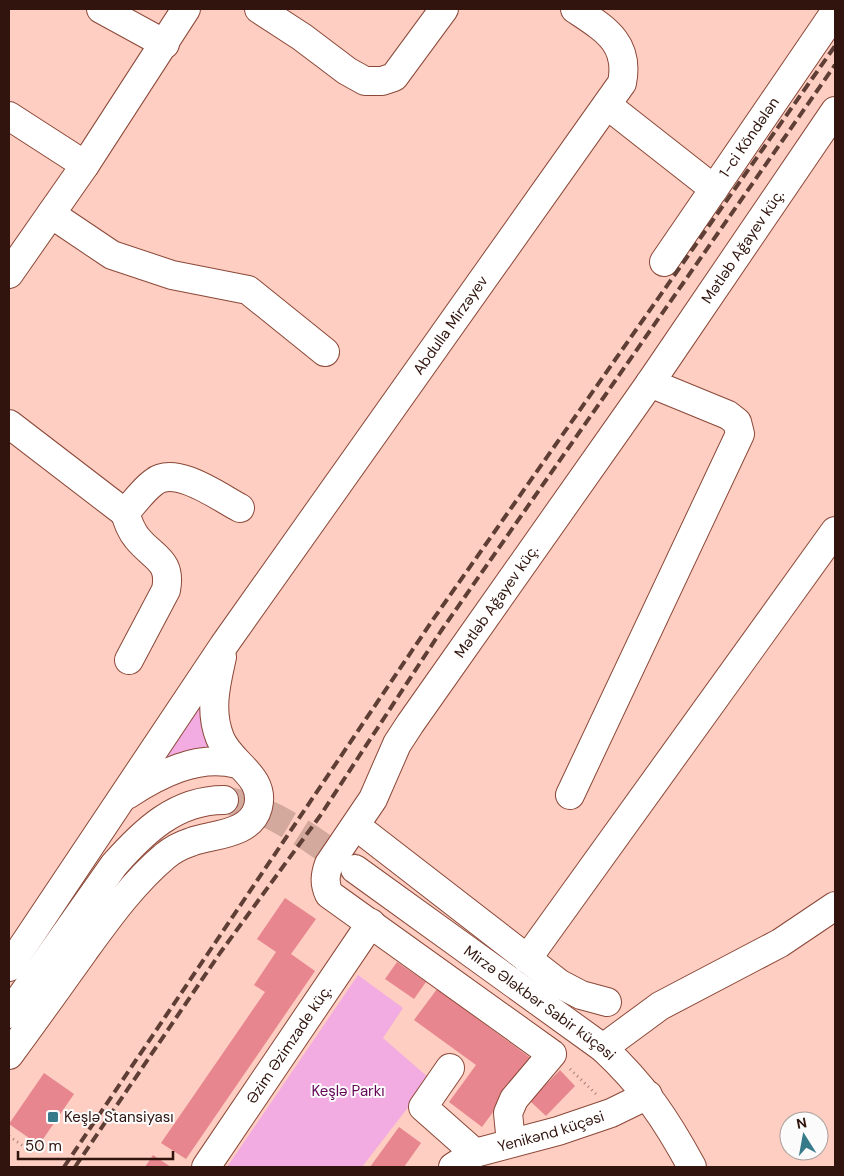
<svg xmlns="http://www.w3.org/2000/svg" width="844" height="1176" viewBox="0 0 844 1176" font-family="'DM Sans',sans-serif">
	<style>
		.green { fill: #f3ace2 }
		.building { fill: #e7868e }
		.lines { fill: none; stroke-linecap: round; stroke-linejoin: round }
		.minor-tunnel { stroke: #d4a99d; stroke-width: 28; stroke-dasharray: 28 14; stroke-linecap: butt }
		.minor-casing { stroke: #8b4838; stroke-width: 30 }
		.path { stroke: #a67f75; stroke-width: 3; stroke-dasharray: 1 4; stroke-linecap: butt }
		.minor { stroke: #fff; stroke-width: 28 }
		.rail { stroke: #5e3e35; stroke-width: 4; stroke-dasharray: 10 5; stroke-linecap: butt }
		.poi-dot { fill: #377b8a; stroke: #fbfbfb; stroke-width: 2 }
		.labels { text-anchor: middle; stroke-width: 4; stroke-linejoin: round; paint-order: stroke }
		.street-label { font-size: 15px; fill: #30140d; stroke: #fbfbfb }
		.park-label { font-size: 15px; fill: #640557; stroke: #fbfbfb }
		.poi-label { font-size: 15px; fill: #30140d; stroke: #fbfbfb; text-anchor: start }
	</style>
	<rect width="100%" height="100%" fill="#fdcec1"/>
	<path class="green" d="M 202,696 L 216,752 L 150,770 Z
		M 358,975 L 403,1008 L 383,1038 L 430,1079 L 362,1167 L 227,1167 Z"/>
	<path class="building" d="M 285,898 L 316,919 L 291,954 L 315,971 L 186,1159 L 161,1143 L 265,992 L 254,985 L 276,952 L 257,939 Z
		M 397,962 L 426,982 L 414,999 L 385,979 Z
		M 437,989 L 532,1059 L 482,1127 L 449,1102 L 476,1065 L 414,1020 Z
		M 560,1070 L 575,1086 L 546,1116 L 530,1101 Z
		M 44,1073 L 74,1094 L 39,1145 L 9,1124 Z
		M 399,1127 L 421,1143 L 404,1167 L 370,1167 Z
		M 153,1155 L 171,1167 L 145,1167 Z"/>
	<g class="lines">
		<path class="minor-tunnel" d="M 224,800 C 273,808 313,841 353,868"/>
		<defs>
			<g id="minor">
				<path d="M 101,9 L 165,44"/>
				<path d="M 259,9 L 302,37 L 347,71 L 365,81 L 382,81 L 394,77 L 444,9"/>
				<path d="M 607,105 L 714,189"/>
				<path d="M 9,116 L 85,165"/>
				<path d="M 51,214 L 112,255 L 172,275 L 248,290 L 325,352"/>
				<path id="s1" d="M 664,262 L 835,12"/>
				<path d="M 9,274 L 85,165 L 186,9"/>
				<path d="M 9,424 L 125,513"/>
				<path d="M 129,660 L 166,590 C 172,560 153,558 137,538 C 131,531 128,522 125,513 C 134,503 143,490 154,482 C 176,465 219,497 240,508"/>
				<path d="M 127,795 C 159,774 198,754 237,764"/>
				<path d="M 570,795 L 740,434 L 737,422 L 728,415 L 650,383"/>
				<path d="M 356,826 L 560,984 L 581,995 L 607,1002"/>
				<path id="s2" d="M 355,869 L 603,1048 C 643,1085 666,1119 692,1167"/>
				<path d="M 527,959 L 835,531"/>
				<path id="s3" d="M 9,967 L 224,645 L 622,83 C 630,43 605,29 575,9"/>
				<path d="M 9,1014 L 114,865 C 144,831 176,800 224,800"/>
				<path d="M 603,1048 L 660,1006 L 780,943 L 835,906"/>
				<path d="M 9,1055 C 34,1021 59,986 84,951 C 108,918 133,883 165,856 C 172,850 182,845 191,842 C 213,834 251,835 258,807 C 266,776 230,764 220,738 C 209,711 216,684 222,657"/>
				<path d="M 450,1068 L 423,1107 L 475,1153"/>
				<path id="s4" d="M 511,1143 L 508,1113 L 514,1099 L 552,1054 L 329,894 C 324,883 325,875 329,864 L 373,799 L 397,744 L 410,724 L 650,383 L 835,111"/>
				<path id="s5" d="M 206,1167 L 371,923"/>
				<path id="s6" d="M 453,1167 L 475,1153 L 558,1131 L 611,1113 L 648,1095"/>
			</g>
		</defs>
		<use href="#minor" class="minor-casing"/>
		<path class="path" d="M 570,1069 L 596,1094
			M 9,1136 L 33,1153"/>
		<use href="#minor" class="minor"/>
		<path class="rail" d="M 64,1167 L 432,621 L 835,46
			M 75,1167 L 220,953 L 320,816 L 441,631 L 835,65"/>
	</g>
	<rect class="poi-dot" x="47" y="1111" width="12" height="12" rx="2.5"/>
	<g class="labels">
		<g class="street-label">
			<text dy="5" stroke="none"><textPath href="#s1" startOffset="151">1-ci Köndələn</textPath></text>
			<text dy="5" stroke="none"><textPath href="#s4" startOffset="1154">Mətləb Ağayev küç.</textPath></text>
			<text dy="5" stroke="none"><textPath href="#s3" startOffset="779">Abdulla Mirzəyev</textPath></text>
			<text dy="5" stroke="none"><textPath href="#s4" startOffset="722">Mətləb Ağayev küç.</textPath></text>
			<text dy="5" stroke="none"><textPath href="#s2" startOffset="228">Mirzə Ələkbər Sabir küçəsi</textPath></text>
			<text dy="5" stroke="none"><textPath href="#s5" startOffset="148">Əzim Əzimzade küç.</textPath></text>
			<text dy="5" stroke="none"><textPath href="#s6" startOffset="105">Yenikənd küçəsi</textPath></text>
		</g>
		<g class="park-label">
			<text x="348" y="1096">Keşlə Parkı</text>
		</g>
		<g class="poi-label">
			<text x="64" y="1122">Keşlə Stansiyası</text>
		</g>
	</g>
	<rect width="844" height="1176" fill="none" stroke="#30140d" stroke-width="20"/>
	<g transform="translate(804 1136) rotate(349)"><circle r="24" fill="#fbfbfb" stroke="#aa9f9c"/>
	<path d="M0-4L9 19L0 12L-9 19Z" fill="#377b8a"/>
	<text y="-8" font-size="14" font-weight="bold" text-anchor="middle" fill="#30140d">N</text>
	</g>
	<path d="M18 1151v8h155v-8" fill="none" stroke="#30140d" stroke-width="2.5"/>
	<text x="25" y="1151" font-size="15" fill="#30140d" stroke="#fbfbfb" stroke-width="4" paint-order="stroke">50 m</text>
</svg>
